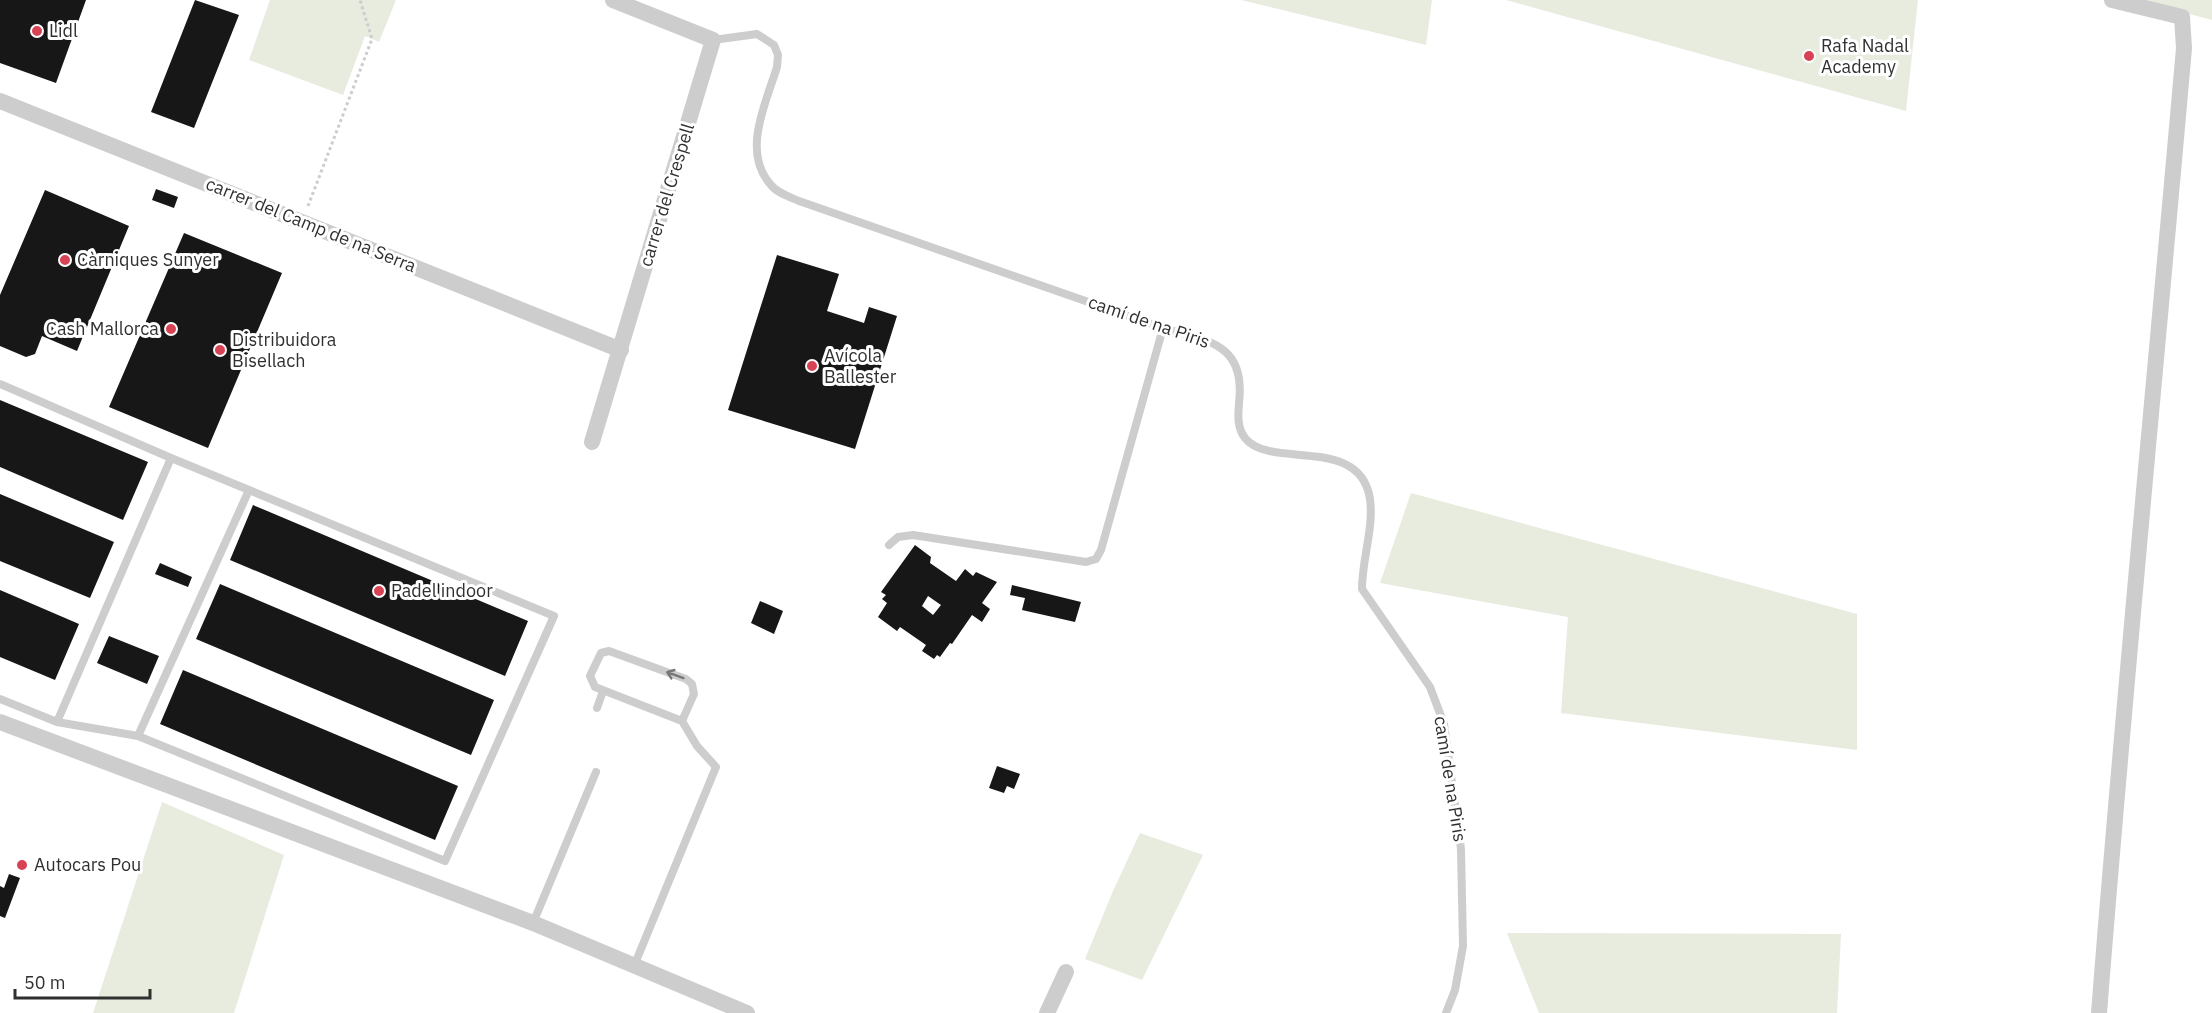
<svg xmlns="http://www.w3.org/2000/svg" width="2212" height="1013" viewBox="0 0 2212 1013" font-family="'IBM Plex Sans',sans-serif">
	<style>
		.green { fill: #e7ecdf }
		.building { fill: #171717; fill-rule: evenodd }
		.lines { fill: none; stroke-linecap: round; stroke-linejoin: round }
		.path { stroke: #cdcdcd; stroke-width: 3; stroke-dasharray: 3 3; stroke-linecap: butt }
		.lane { stroke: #cdcdcd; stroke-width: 8 }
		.street { stroke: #cdcdcd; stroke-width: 16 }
		.oneway { stroke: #777 }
		.poi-dot { fill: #d74255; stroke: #fff; stroke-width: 2 }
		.labels { text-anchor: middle; stroke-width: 6; stroke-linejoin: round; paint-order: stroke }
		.poi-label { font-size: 18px; fill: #303030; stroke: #fff; text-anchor: start }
		.street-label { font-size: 18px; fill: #303030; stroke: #fff }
	</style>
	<rect width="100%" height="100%" fill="#fff"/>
	<path class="green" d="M 270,0 L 396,0 L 379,42 L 365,36 L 343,95 L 249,60 Z
		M 1241,0 L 1432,0 L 1426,45 Z
		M 1506,0 L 1918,0 L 1906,111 Z
		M 2138,0 L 2212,0 L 2212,20 Z
		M 1411,493 L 1857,614 L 1857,750 L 1561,713 L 1568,617 L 1380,583 Z
		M 162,802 L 284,855 L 234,1013 L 93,1013 Z
		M 1140,833 L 1203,855 L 1142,980 L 1085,959 L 1113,891 Z
		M 1507,933 L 1841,934 L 1837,1013 L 1539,1013 Z"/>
	<path class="building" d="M 0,0 L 86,0 L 56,83 L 0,63 Z
		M 195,0 L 239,15 L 194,128 L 151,112 Z
		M 156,189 L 178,197 L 174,208 L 152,200 Z
		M 45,190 L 129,226 L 77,351 L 42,336 L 35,354 L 26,357 L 0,346 L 0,295 Z
		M 184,233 L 282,273 L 208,448 L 109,407 Z
		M 777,255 L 839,274 L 827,311 L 864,323 L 869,307 L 897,316 L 855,449 L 728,410 Z
		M 0,400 L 148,462 L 123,520 L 0,467 Z
		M 0,494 L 114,542 L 90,598 L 0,561 Z
		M 253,505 L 528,621 L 505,676 L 230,560 Z
		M 915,545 L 931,557 L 930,563 L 956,581 L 965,569 L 973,576 L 976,572 L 997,582 L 982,603 L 990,609 L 982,622 L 972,615 L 952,644 L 950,643 L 940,657 L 937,655 L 934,659 L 922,651 L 926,645 L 900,627 L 897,631 L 878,617 L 887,603 L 882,599 L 886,595 L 881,592 ZM 928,596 L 941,605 L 933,615 L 922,606 Z
		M 160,563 L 192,577 L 188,587 L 155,574 Z
		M 220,584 L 494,700 L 471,755 L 196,639 Z
		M 1012,585 L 1081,602 L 1075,622 L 1022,610 L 1025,598 L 1010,595 Z
		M 0,590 L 79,624 L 55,680 L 0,657 Z
		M 760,601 L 783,611 L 774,634 L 751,623 Z
		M 109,636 L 159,656 L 147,684 L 97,663 Z
		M 183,670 L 458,786 L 435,840 L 160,724 Z
		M 997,766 L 1020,774 L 1014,789 L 1007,786 L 1004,793 L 989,788 Z
		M 9,874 L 20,878 L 5,918 L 0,916 L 0,886 L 4,888 Z"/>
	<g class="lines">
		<path class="path" d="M 308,206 L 372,39 L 360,0"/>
		<path class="lane" d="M 713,40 L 757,34 L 774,45 L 778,55 L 777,67 C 766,103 741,152 771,185 C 777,193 790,197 799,201 L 1163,328 C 1209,341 1246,344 1239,403 C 1238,415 1237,428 1245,438 C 1270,470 1360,434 1370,499 C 1374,528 1362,559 1362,589 L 1430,687 L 1444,724 L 1461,849 L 1463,946 L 1455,990 L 1446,1013
			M 0,384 L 171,458 L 57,722 L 0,699
			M 889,545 L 898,537 L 913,535 L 1086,562 L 1096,559 L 1101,550 L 1163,328
			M 597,708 L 603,691
			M 57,722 L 138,736 L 249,490 L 171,458
			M 138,736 L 445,861 L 554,616 L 249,490
			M 533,923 L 596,772
			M 634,966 L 716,767 L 697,746 L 682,721 L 694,694 L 692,684 L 686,679 L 609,651 L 601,653 L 590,676 L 595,687 L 682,721"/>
		<path class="street" d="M 0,101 L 621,350
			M 592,442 L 713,40 L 613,0
			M 0,722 L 533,923 L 747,1013
			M 1047,1013 L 1066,972
			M 2099,1013 C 2124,691 2156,369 2184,48 L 2182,17 L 2112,0"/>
	</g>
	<defs><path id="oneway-shaft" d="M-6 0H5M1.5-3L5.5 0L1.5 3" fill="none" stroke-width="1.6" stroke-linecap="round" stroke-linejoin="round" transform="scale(1.5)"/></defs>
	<use class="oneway" href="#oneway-shaft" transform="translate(675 675) rotate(-160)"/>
	<g class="poi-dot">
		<circle cx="37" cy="31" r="6"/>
		<circle cx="1809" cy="56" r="6"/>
		<circle cx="65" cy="260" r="6"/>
		<circle cx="171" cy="329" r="6"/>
		<circle cx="220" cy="350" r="6"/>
		<circle cx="812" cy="366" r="6"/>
		<circle cx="379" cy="591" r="6"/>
		<circle cx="22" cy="865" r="6"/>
	</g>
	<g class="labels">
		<g class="poi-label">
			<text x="49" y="37">Lidl</text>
			<text x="1821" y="52">Rafa Nadal<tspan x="1821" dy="21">Academy</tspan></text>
			<text x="77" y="266">Càrniques Sunyer</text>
			<text x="159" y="335" text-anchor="end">Cash Mallorca</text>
			<text x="232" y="346">Distribuidora<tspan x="232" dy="21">Bisellach</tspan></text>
			<text x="824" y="362">Avícola<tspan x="824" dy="21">Ballester</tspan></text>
			<text x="391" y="597">Padel indoor</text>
			<text x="34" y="871">Autocars Pou</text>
		</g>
		<g class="street-label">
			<text transform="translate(667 195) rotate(-73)" y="6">carrer del Crespell</text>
			<text transform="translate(311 225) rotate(22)" y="6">carrer del Camp de na Serra</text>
			<text transform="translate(1149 322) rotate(19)" y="6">camí de na Piris</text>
			<text transform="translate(1450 779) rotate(81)" y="6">camí de na Piris</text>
		</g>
	</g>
	<path d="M15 989v9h135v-9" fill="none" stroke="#303030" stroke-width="3"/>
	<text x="24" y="989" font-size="18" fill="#303030" stroke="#ffffff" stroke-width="4.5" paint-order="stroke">50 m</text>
</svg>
